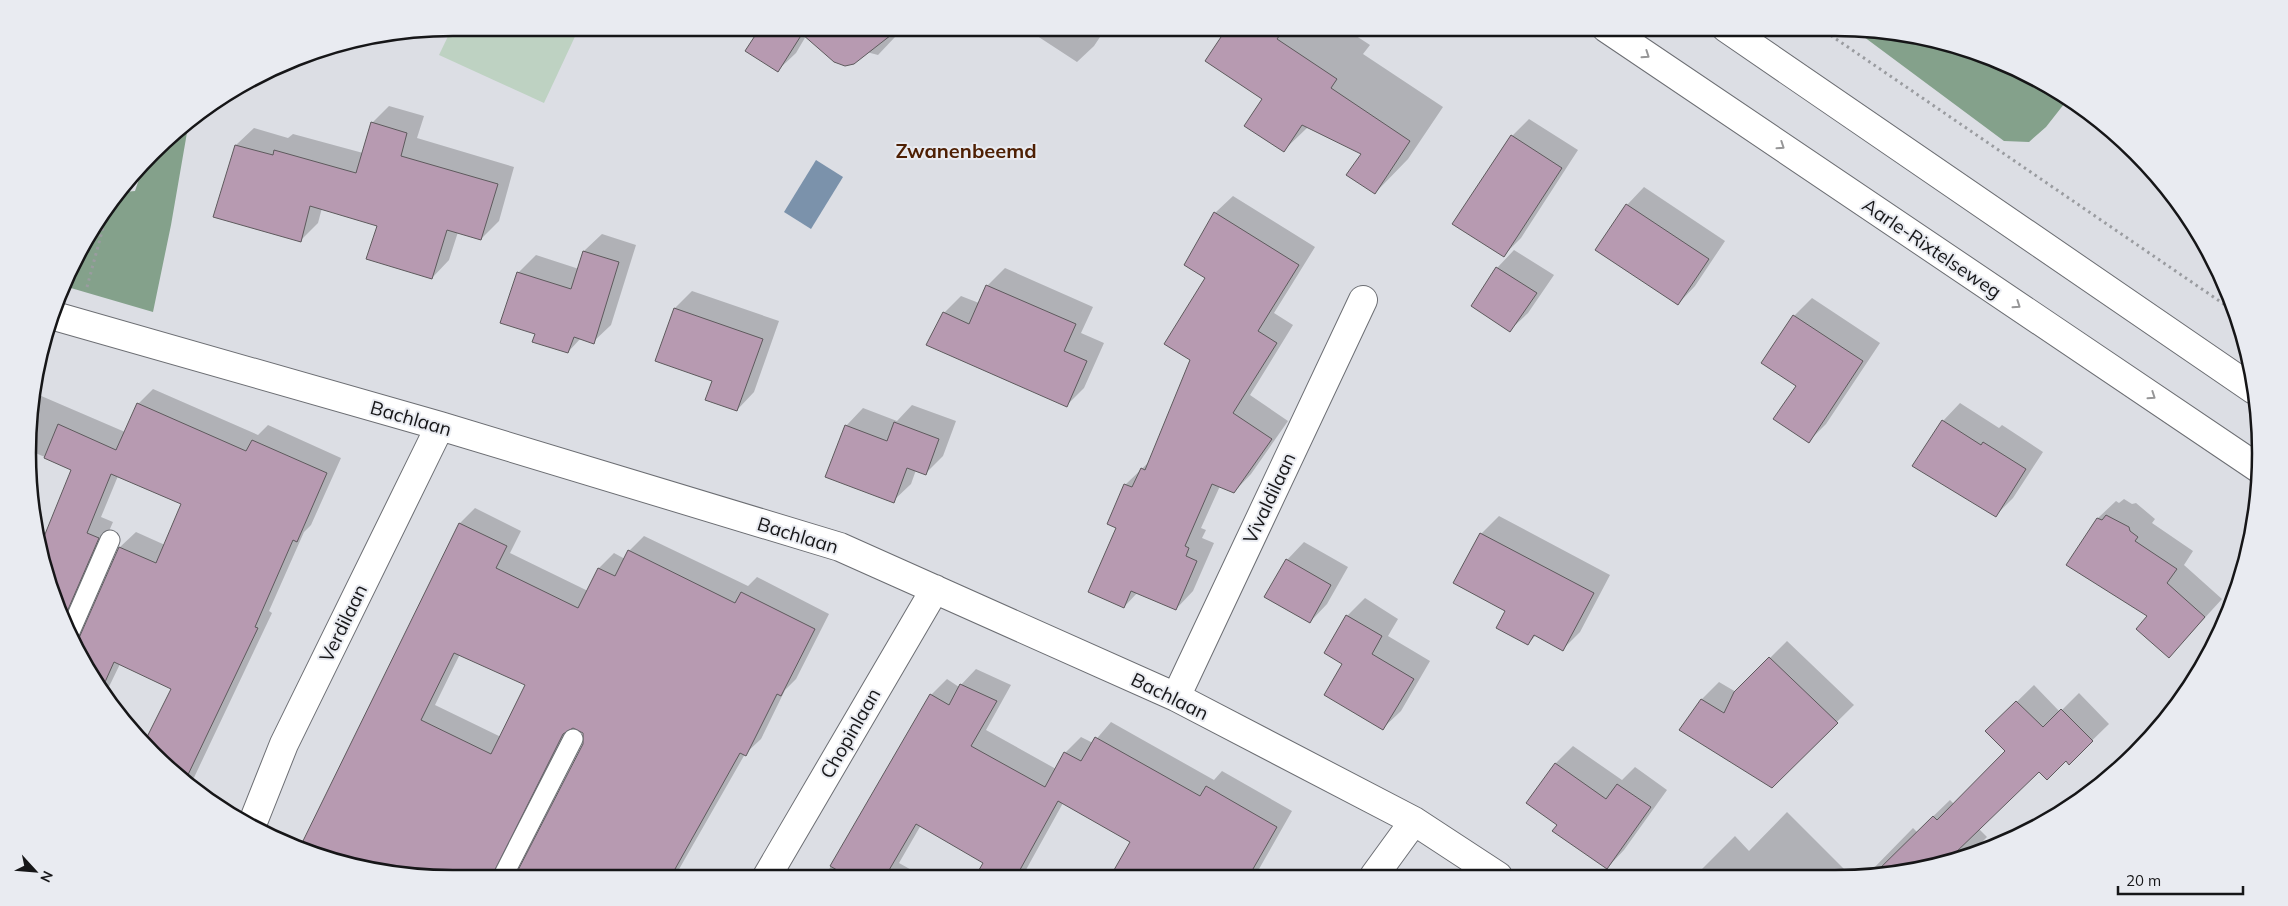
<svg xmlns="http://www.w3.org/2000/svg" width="2288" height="906" viewBox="0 0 2288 906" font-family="Mulish,sans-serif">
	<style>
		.green { fill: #bed2c2 }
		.forest { fill: #84a18b }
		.water { fill: #7b92ab }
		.shadow { fill: #0003; fill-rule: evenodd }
		.building { fill: #b79ab1; stroke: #5e5a5d; fill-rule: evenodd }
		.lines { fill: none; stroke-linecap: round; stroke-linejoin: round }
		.service-casing { stroke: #6c6e73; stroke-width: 21 }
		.minor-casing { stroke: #6c6e73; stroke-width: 30 }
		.tertiary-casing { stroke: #6c6e73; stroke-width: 30 }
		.path { stroke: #9a9ca0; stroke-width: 3; stroke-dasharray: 2.5 4; stroke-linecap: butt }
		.service { stroke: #fff; stroke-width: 19 }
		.minor { stroke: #fff; stroke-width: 28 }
		.tertiary { stroke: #fff; stroke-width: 28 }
		.oneway { stroke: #969697 }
		.labels { text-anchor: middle; stroke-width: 4; stroke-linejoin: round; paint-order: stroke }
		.street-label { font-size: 19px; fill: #161618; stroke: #e9ebf1 }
		.neighbourhood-label { font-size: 20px; font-weight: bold; fill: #4e1f03; stroke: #e9ebf1 }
		.rim { fill: none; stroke: #161618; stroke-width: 2.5 }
	</style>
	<rect width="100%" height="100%" fill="#dcdee4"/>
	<path class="green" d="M 452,28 L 579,28 L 544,103 L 439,55 Z"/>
	<path class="forest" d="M 1856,31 L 1971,50 L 2047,84 L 2068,99 L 2046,127 L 2029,142 L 2004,141 Z
		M 189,121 L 171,225 L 153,312 L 64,286 L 84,241 L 124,192 L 135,191 L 142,170 L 173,133 Z"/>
	<path class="water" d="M 816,160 L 843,177 L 811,229 L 784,212 Z"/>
	<path class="shadow" d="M 758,28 L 897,28 L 895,37 L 878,55 L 806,36 L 796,53 L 778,70 Z
		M 1025,28 L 1106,28 L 1094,46 L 1077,62 Z
		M 1228,28 L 1344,28 L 1370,45 L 1363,54 L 1443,107 L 1408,159 L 1375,193 L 1362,153 L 1308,127 L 1283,151 L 1263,99 L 1207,60 Z
		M 389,106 L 424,116 L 417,138 L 514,167 L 499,221 L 481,239 L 458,232 L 449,260 L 432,278 L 378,225 L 322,208 L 318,223 L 301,240 L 236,145 L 254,128 L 288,138 L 293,134 L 363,153 L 372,123 Z
		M 1529,119 L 1578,150 L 1521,238 L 1503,256 L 1512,136 Z
		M 1644,187 L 1725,241 L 1695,286 L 1678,304 L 1627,205 Z
		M 1233,196 L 1315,247 L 1274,313 L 1293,325 L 1250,395 L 1288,421 L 1251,474 L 1234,492 L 1220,486 L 1201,528 L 1206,530 L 1202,538 L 1214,543 L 1193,591 L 1176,609 L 1138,592 L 1124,607 L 1118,528 L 1125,485 L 1150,461 L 1191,360 L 1207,277 L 1215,213 Z
		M 602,234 L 636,245 L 611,325 L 593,342 L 581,338 L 568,352 L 537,333 L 518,273 L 536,255 L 579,269 L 584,251 Z
		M 1514,250 L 1554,275 L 1528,313 L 1510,330 L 1497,268 Z
		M 1005,268 L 1093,307 L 1081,333 L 1104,343 L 1084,388 L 1067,405 L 944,313 L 961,296 L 979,303 L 987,286 Z
		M 692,291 L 779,321 L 754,392 L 737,410 L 675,308 Z
		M 1812,298 L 1880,343 L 1826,424 L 1809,441 L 1797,385 L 1763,363 L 1794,316 Z
		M 153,389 L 258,435 L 268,425 L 341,458 L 311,525 L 304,532 L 269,611 L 272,613 L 190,786 L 147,740 L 172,689 L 120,664 L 105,695 L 99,689 L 60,616 L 40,549 L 73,469 L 33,452 L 32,392 L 125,432 L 138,404 ZM 118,476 L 182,503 L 165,545 L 136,532 L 120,547 L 84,630 L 75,626 L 73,613 L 113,522 L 101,517 Z
		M 1960,403 L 1999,428 L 2002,425 L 2043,452 L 2013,498 L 1996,515 L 1943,421 Z
		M 912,405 L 956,421 L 943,456 L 925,474 L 916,470 L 911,484 L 893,501 L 846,426 L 863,408 L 897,421 Z
		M 2124,499 L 2132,504 L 2136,503 L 2155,519 L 2152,523 L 2193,551 L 2184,565 L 2222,599 L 2169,657 L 2148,616 L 2068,565 L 2098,518 L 2116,501 L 2119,503 Z
		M 475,508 L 521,531 L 510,553 L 588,591 L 599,568 L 614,553 L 625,559 L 629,551 L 644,536 L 748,586 L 757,577 L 829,614 L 796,679 L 785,690 L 761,739 L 745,754 L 674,878 L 453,878 L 317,856 L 301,848 L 460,523 ZM 460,654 L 527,685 L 501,737 L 435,705 ZM 573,726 L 583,732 L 584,745 L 518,873 L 513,874 L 507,857 Z
		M 1499,516 L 1610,575 L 1580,632 L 1563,649 L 1536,635 L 1528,644 L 1506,610 L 1454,583 L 1481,534 Z
		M 1304,542 L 1348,567 L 1327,604 L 1310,622 L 1287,560 Z
		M 1365,598 L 1398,619 L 1388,636 L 1430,661 L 1401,711 L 1383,728 L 1344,663 L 1347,616 Z
		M 1787,641 L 1854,705 L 1772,786 L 1681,729 L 1702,699 L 1719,682 L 1736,692 Z
		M 976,669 L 1011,685 L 986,730 L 1056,769 L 1065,753 L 1081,737 L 1093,743 L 1111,722 L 1214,780 L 1222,771 L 1292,811 L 1255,876 L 1111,877 L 1131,842 L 1063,803 L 1022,877 L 977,877 L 985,863 L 921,825 L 899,863 L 924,877 L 824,878 L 931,695 L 947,679 L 959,687 Z
		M 2034,685 L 2060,712 L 2079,693 L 2109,724 L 2069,763 L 2066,759 L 2039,771 L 1979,829 L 1987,837 L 1974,850 L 1891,875 L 1867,875 L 1913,828 L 1917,832 L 1950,800 L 1954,804 L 2007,751 L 1987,731 Z
		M 1573,746 L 1622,780 L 1635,767 L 1667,790 L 1624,850 L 1607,868 L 1558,825 L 1556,763 Z
		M 1787,812 L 1850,875 L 1696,875 L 1735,836 L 1749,851 Z"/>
	<path class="building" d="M 760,28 L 900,28 L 854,64 L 845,66 L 834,62 L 802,34 L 778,72 L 745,51 Z
		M 1227,28 L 1285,28 L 1277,39 L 1337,79 L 1331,88 L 1410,141 L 1375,194 L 1346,175 L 1361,154 L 1302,125 L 1284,152 L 1244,126 L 1262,99 L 1205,61 Z
		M 371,122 L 407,133 L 401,156 L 498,184 L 481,240 L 447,230 L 432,279 L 366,259 L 377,226 L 310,206 L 301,242 L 213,217 L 235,145 L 273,155 L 274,150 L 356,173 Z
		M 1511,135 L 1562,168 L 1504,257 L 1452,224 Z
		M 1626,204 L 1709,259 L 1678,305 L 1595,250 Z
		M 1214,212 L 1299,265 L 1258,331 L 1277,343 L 1233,413 L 1272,439 L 1234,493 L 1212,484 L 1185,546 L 1189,548 L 1186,556 L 1197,561 L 1176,610 L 1131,591 L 1124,608 L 1088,592 L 1116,528 L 1107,524 L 1124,484 L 1132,487 L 1141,468 L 1145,470 L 1190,360 L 1164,344 L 1205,278 L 1184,265 Z
		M 583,251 L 619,262 L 594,344 L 574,337 L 568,353 L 532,342 L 535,334 L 500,323 L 517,272 L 571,289 Z
		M 1496,267 L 1537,293 L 1510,332 L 1471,306 Z
		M 986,285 L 1076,324 L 1064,351 L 1087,361 L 1067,407 L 926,345 L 943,312 L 969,324 Z
		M 674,308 L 763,339 L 737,411 L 705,400 L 712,381 L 655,361 Z
		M 1793,315 L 1863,361 L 1809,443 L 1773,419 L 1796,386 L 1761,363 Z
		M 137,403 L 246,451 L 252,440 L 327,473 L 297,542 L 293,540 L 255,627 L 258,628 L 185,781 L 146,739 L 171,689 L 114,662 L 101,691 L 75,644 L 79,638 L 119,547 L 156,563 L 181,504 L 111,474 L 87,533 L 99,538 L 63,621 L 39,549 L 71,470 L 44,458 L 58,424 L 116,450 Z
		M 1942,420 L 1981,445 L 1983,442 L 2026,469 L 1996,517 L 1912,466 Z
		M 894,422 L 939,439 L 926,475 L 907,468 L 894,503 L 825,477 L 845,425 L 887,441 Z
		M 2106,515 L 2129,527 L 2130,531 L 2138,537 L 2135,541 L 2177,569 L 2167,583 L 2205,617 L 2169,658 L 2136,629 L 2147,616 L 2066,565 L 2097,518 L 2102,520 Z
		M 459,523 L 507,546 L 496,568 L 578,608 L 598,568 L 615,576 L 628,550 L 735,603 L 741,592 L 815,629 L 781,696 L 777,694 L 746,756 L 740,753 L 670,878 L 514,878 L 583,744 L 583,733 L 573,728 L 563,734 L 491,878 L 453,878 L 316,856 L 300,847 ZM 454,653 L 525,685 L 491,754 L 421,720 Z
		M 1480,533 L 1594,593 L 1563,651 L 1534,635 L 1528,645 L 1496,628 L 1505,611 L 1453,583 Z
		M 1286,559 L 1331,585 L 1310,623 L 1264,597 Z
		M 1346,615 L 1382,636 L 1372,654 L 1414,679 L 1383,730 L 1324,695 L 1342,664 L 1324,653 Z
		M 1769,657 L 1838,723 L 1772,788 L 1679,730 L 1701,699 L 1724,713 L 1734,692 Z
		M 960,684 L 997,701 L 971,746 L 1045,787 L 1064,752 L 1081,761 L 1095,737 L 1200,796 L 1206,786 L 1277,827 L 1249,876 L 1110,877 L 1130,842 L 1058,801 L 1016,877 L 975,877 L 983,863 L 916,824 L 885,877 L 849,877 L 830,866 L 930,694 L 949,705 Z
		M 2016,701 L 2043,727 L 2061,709 L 2093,741 L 2069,765 L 2066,761 L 2047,780 L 2039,772 L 1952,856 L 1891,875 L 1873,875 L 1933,816 L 1937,820 L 2005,751 L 1985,731 Z
		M 1555,763 L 1606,799 L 1617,784 L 1651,807 L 1607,869 L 1552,831 L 1557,825 L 1526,803 Z"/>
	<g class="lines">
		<defs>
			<path id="service" d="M 69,634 L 110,540
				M 502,878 L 573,739"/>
			<path id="minor" d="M 1606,28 L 2258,468
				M 51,315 L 440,426 L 840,547 L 1176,697 L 1414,821 L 1498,876
				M 1176,697 L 1363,300
				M 253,822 L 284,744 L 440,426
				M 1374,876 L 1414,821
				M 766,878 L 935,589"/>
			<path id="tertiary" d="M 1726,28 L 2254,390"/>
		</defs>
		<use href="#service" class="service-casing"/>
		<use href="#minor" class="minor-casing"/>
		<use href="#tertiary" class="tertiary-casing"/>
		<path class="path" d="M 1820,28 L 2234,311
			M 87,287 L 107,213"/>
		<use href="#service" class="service"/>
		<use href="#minor" class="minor"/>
		<use href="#tertiary" class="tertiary"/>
	</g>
	<defs><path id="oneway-chevron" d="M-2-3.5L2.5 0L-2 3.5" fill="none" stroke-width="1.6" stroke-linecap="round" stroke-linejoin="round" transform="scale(1.25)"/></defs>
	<g class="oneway">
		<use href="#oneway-chevron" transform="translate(1646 55) rotate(34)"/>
		<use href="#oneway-chevron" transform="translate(1781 146) rotate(34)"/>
		<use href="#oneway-chevron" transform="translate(2017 305) rotate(34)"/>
		<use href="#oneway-chevron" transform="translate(2152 396) rotate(34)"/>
	</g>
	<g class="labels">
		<g class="street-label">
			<text transform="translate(1932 248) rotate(34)" y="7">Aarle-Rixtelseweg</text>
			<text transform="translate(411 418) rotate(16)" y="7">Bachlaan</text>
			<text transform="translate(1269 498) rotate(-65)" y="7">Vivaldilaan</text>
			<text transform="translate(798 535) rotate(17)" y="7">Bachlaan</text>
			<text transform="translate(343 623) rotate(-64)" y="7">Verdilaan</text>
			<text transform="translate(1170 696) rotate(26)" y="7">Bachlaan</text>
			<text transform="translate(850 733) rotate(-60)" y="7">Chopinlaan</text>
		</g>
		<g class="neighbourhood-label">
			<text x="966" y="158">Zwanenbeemd</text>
		</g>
	</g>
	<path d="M0 0H2288V906H0ZM453 36H1835A417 417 0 0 1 2252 453V453A417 417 0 0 1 1835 870H453A417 417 0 0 1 36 453V453A417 417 0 0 1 453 36Z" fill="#e9ebf1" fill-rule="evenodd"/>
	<path class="rim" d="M453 36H1835A417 417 0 0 1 2252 453V453A417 417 0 0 1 1835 870H453A417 417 0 0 1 36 453V453A417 417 0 0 1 453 36Z"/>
	<g transform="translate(35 871) rotate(116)" stroke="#e9ebf1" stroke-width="4" paint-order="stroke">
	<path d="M0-4L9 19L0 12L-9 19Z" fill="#161618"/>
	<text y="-8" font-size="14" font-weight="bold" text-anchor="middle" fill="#161618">N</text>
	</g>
	<path d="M2118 886v8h125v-8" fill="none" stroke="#161618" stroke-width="2.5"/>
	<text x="2126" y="886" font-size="15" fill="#161618" stroke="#e9ebf1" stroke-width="4" paint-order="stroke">20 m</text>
</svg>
